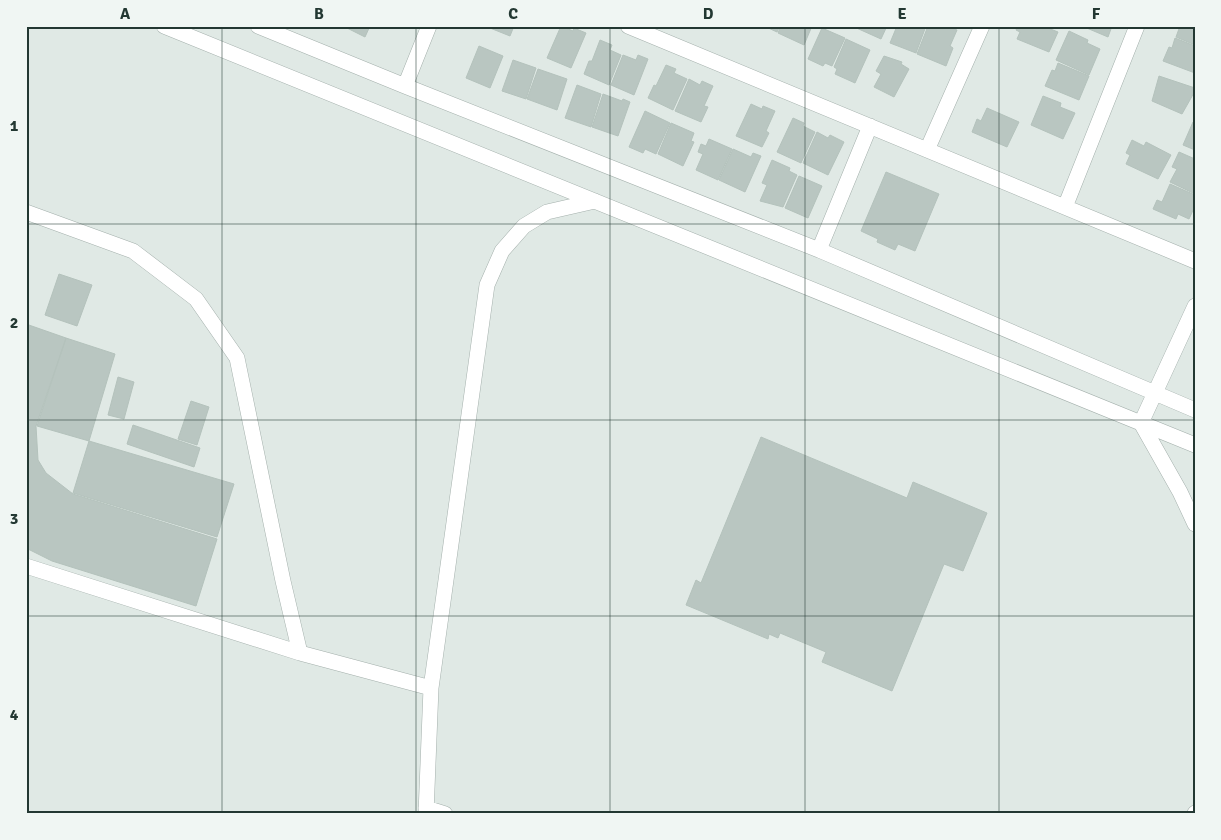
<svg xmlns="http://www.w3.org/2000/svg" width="1221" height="840" viewBox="0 0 1221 840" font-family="Signika,sans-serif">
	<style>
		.building { fill: #b9c6c1; stroke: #b4c2bc }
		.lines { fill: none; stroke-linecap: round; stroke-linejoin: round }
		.minor-casing { stroke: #a4b0ac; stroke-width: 16 }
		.minor { stroke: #fff; stroke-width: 15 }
		.grid { fill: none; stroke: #233832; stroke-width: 1; stroke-opacity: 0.55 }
		.neatline { fill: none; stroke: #233832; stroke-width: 2 }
		.grid-label { font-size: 16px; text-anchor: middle; font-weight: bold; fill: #233832 }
	</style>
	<rect width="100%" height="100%" fill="#e0e9e5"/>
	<path class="building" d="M 343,26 L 370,26 L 365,37 Z
		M 485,26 L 514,26 L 510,36 Z
		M 561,26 L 573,31 L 574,28 L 586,33 L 571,68 L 547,58 Z
		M 764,26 L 780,26 L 777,32 Z
		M 781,26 L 812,26 L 804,45 L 778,33 Z
		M 852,26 L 887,26 L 881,39 Z
		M 897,26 L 926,26 L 916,53 L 890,43 Z
		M 928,26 L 947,26 L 957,30 L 950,46 L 953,48 L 946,66 L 917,54 Z
		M 1018,26 L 1043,26 L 1058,32 L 1049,52 L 1017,39 L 1020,32 L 1016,30 Z
		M 1082,26 L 1112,26 L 1108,37 Z
		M 1180,26 L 1195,26 L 1195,45 L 1176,37 Z
		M 822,28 L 845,38 L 832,66 L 825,63 L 823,66 L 808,59 Z
		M 1069,31 L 1088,40 L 1087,43 L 1100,49 L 1089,75 L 1056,60 Z
		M 1175,38 L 1195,46 L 1195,73 L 1163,61 L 1169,47 L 1172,48 Z
		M 846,39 L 870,50 L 855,83 L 835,74 L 837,69 L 834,67 Z
		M 600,40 L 612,45 L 610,50 L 621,55 L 609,85 L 584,74 L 589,61 L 592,61 Z
		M 479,46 L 503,56 L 490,88 L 466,78 Z
		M 623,55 L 636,60 L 638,55 L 648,59 L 634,95 L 611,85 Z
		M 884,56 L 902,62 L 901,64 L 909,69 L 894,97 L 874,87 L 881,74 L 876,71 Z
		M 513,60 L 536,68 L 526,99 L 502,91 Z
		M 1058,63 L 1089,76 L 1079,100 L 1045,86 L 1052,70 L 1055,71 Z
		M 666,65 L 676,69 L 674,73 L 687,79 L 673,110 L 648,98 L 654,85 L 656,86 Z
		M 538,69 L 567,79 L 557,110 L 527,99 Z
		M 1159,76 L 1195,88 L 1195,91 L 1182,114 L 1152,101 Z
		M 689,79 L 700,85 L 702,81 L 713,86 L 704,106 L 708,107 L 701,122 L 675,111 Z
		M 577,85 L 601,94 L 591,127 L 565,118 Z
		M 603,94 L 622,101 L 623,99 L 630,102 L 618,136 L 592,127 Z
		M 1043,96 L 1061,103 L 1060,107 L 1075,113 L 1063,139 L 1031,125 Z
		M 751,104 L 762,109 L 763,106 L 775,111 L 766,131 L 769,133 L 762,147 L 736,136 Z
		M 987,108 L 1019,122 L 1007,147 L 972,132 L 977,119 L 981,121 Z
		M 645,111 L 670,123 L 656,154 L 645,149 L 643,153 L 629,147 Z
		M 793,118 L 804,123 L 803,126 L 815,132 L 801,163 L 777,152 Z
		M 1193,122 L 1195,122 L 1195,150 L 1183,145 Z
		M 671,123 L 694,133 L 691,141 L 694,142 L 683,166 L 658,154 Z
		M 817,132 L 828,138 L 830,135 L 844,142 L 828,175 L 803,163 Z
		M 709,139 L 732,149 L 718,180 L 696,170 L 703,154 L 698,152 L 701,144 L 706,146 Z
		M 1132,140 L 1144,146 L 1146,142 L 1171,155 L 1158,179 L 1126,164 L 1130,155 L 1126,153 Z
		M 733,149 L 751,157 L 753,153 L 761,156 L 745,192 L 719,180 Z
		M 1179,152 L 1195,159 L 1195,194 L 1170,182 L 1177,169 L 1172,167 Z
		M 772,160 L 790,168 L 789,171 L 797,175 L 783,207 L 760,201 L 767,185 L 762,183 Z
		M 886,172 L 939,194 L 915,251 L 898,244 L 895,250 L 877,242 L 878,239 L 861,231 Z
		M 799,176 L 822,186 L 808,218 L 785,208 Z
		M 1170,184 L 1195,195 L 1195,206 L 1189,219 L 1178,214 L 1176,219 L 1153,209 L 1157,200 L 1162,202 Z
		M 59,274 L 92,285 L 77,326 L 45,315 Z
		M 26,324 L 66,338 L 36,426 L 38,460 L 46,473 L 73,494 L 217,539 L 196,606 L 52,561 L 26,548 Z
		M 66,338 L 115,354 L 89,441 L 37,426 Z
		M 118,377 L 134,382 L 124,419 L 108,415 Z
		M 191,401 L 209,407 L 197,445 L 178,439 Z
		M 133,425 L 200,448 L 194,467 L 127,444 Z
		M 761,437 L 907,498 L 913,482 L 987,513 L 963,571 L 944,564 L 892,691 L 822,662 L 826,652 L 780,633 L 778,638 L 769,634 L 768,639 L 686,605 L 696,580 L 701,583 Z
		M 89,441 L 234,484 L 217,537 L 73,493 Z"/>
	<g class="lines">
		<defs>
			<path id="minor" d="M 164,26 L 1195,445
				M 258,26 L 405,86 L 819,250 L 1195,410
				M 628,26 L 1195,261
				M 405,86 L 429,26
				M 927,150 L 982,26
				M 1065,207 L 1137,26
				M 26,212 L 133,251 L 196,299 L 237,358 L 283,581 L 300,653
				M 819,250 L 870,126
				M 1195,306 L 1141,423 L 1180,492 L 1195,524
				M 26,566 L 300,653 L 431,688
				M 426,808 L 445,814
				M 426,814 L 431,688 L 487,285 L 502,251 L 524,226 L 547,212 L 595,201
				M 1195,814 L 1195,813"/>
		</defs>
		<use href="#minor" class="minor-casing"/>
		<use href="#minor" class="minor"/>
	</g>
	<path class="grid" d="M 222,26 L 222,814M 416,26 L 416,814M 610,26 L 610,814M 805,26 L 805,814M 999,26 L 999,814M 26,224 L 1195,224M 26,420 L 1195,420M 26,616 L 1195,616"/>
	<rect width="1221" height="840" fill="none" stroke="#f0f6f3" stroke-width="55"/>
	<rect x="28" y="28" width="1166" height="784" class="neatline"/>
	<g class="grid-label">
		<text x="125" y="19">A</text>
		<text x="319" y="19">B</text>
		<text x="513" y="19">C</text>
		<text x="708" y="19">D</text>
		<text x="902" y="19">E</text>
		<text x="1096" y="19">F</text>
		<text x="14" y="131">1</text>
		<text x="14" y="328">2</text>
		<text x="14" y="524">3</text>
		<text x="14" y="720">4</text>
	</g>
</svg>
